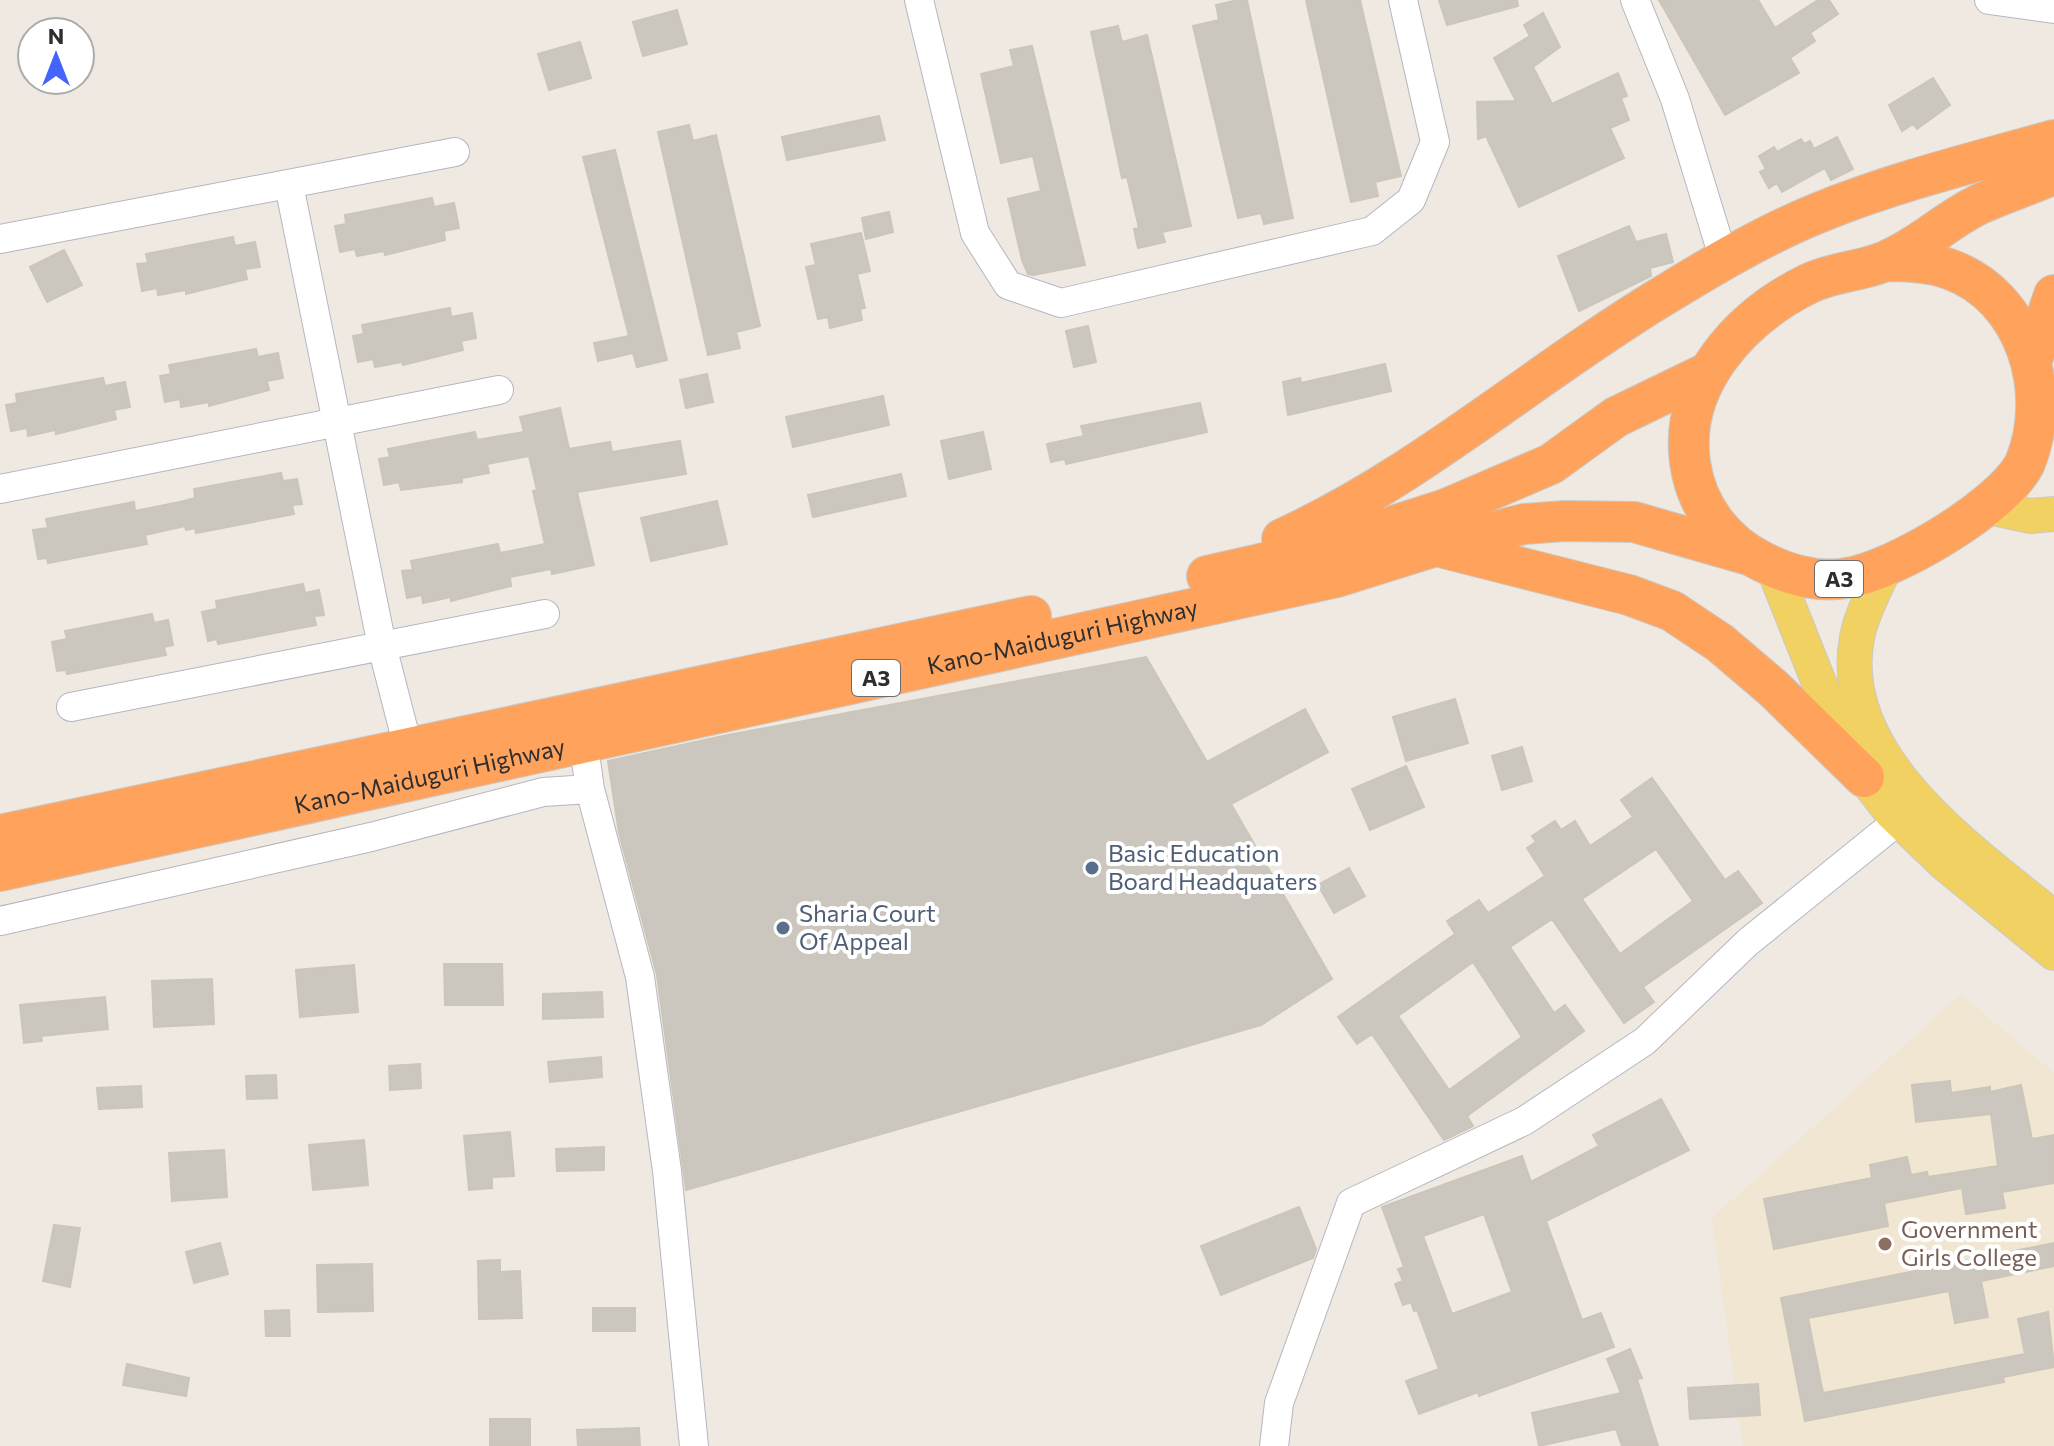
<svg xmlns="http://www.w3.org/2000/svg" width="2054" height="1446" viewBox="0 0 2054 1446" font-family="Commissioner,sans-serif">
	<style>
		.education { fill: #f0e6d1 }
		.building { fill: #cbc7bf; stroke: #cbc5ba; stroke-width: 2; fill-rule: evenodd }
		.lines { fill: none; stroke-linecap: round; stroke-linejoin: round }
		.minor-casing { stroke: #b4b7c1; stroke-width: 30 }
		.major-casing { stroke: #c9c9c9; stroke-width: 36 }
		.highway-casing { stroke: #c9c9c9; stroke-width: 42 }
		.minor { stroke: #fff; stroke-width: 28 }
		.major { stroke: #f2d163; stroke-width: 34 }
		.highway { stroke: #ffa35c; stroke-width: 40 }
		.service-dot { fill: #5c6f8a; stroke: #fff; stroke-width: 3 }
		.education-dot { fill: #8d6e63; stroke: #fff; stroke-width: 3 }
		.labels { text-anchor: middle; stroke-width: 8; stroke-linejoin: round; paint-order: stroke }
		.shield { fill: #fff; stroke: #6d6d6d; stroke-width: 2 }
		.shield-label { font-size: 22px; font-weight: bold; fill: #2e2e2e }
		.street-label { font-size: 24px; fill: #2e2e2e; stroke: #fff }
		.service-label { font-size: 24px; fill: #4e5e75; stroke: #fff; text-anchor: start }
		.education-label { font-size: 24px; fill: #785e54; stroke: #fff; text-anchor: start }
	</style>
	<rect width="100%" height="100%" fill="#efe9e1"/>
	<path class="education" d="M 1961,994 L 2054,1073 L 2054,1446 L 1743,1446 L 1712,1218 Z"/>
	<path class="building" d="M 1238,0 L 1247,0 L 1293,218 L 1264,224 L 1261,213 L 1238,218 L 1193,26 L 1219,20 L 1216,5 Z
		M 1306,0 L 1360,0 L 1401,176 L 1375,182 L 1378,196 L 1351,202 Z
		M 1439,0 L 1517,0 L 1518,6 L 1447,25 Z
		M 1659,0 L 1758,0 L 1775,28 L 1818,0 L 1829,0 L 1838,14 L 1810,33 L 1815,41 L 1790,58 L 1799,73 L 1725,115 Z
		M 677,10 L 687,44 L 643,56 L 633,22 Z
		M 1543,13 L 1560,47 L 1533,67 L 1552,104 L 1618,73 L 1627,96 L 1621,98 L 1629,120 L 1610,128 L 1624,158 L 1519,207 L 1486,136 L 1478,139 L 1477,102 L 1516,101 L 1494,58 L 1530,36 L 1524,25 Z
		M 1118,26 L 1122,42 L 1147,35 L 1191,226 L 1162,232 L 1165,242 L 1138,248 L 1134,229 L 1139,228 L 1127,177 L 1122,178 L 1091,32 Z
		M 580,42 L 591,78 L 549,90 L 538,54 Z
		M 1032,46 L 1085,265 L 1033,275 L 1028,274 L 1022,260 L 1008,199 L 1041,191 L 1033,156 L 1001,163 L 981,74 L 1014,66 L 1010,50 Z
		M 1933,78 L 1950,105 L 1917,129 L 1913,124 L 1902,131 L 1889,105 Z
		M 879,116 L 885,140 L 787,160 L 782,137 Z
		M 689,125 L 693,141 L 716,135 L 760,326 L 736,332 L 740,348 L 708,355 L 658,132 Z
		M 1837,137 L 1853,169 L 1831,180 L 1825,168 L 1782,192 L 1777,183 L 1769,188 L 1760,172 L 1766,169 L 1759,156 L 1774,147 L 1777,152 L 1801,139 L 1804,144 L 1810,141 L 1814,149 Z
		M 615,150 L 667,360 L 637,367 L 633,353 L 598,361 L 594,343 L 629,336 L 583,157 Z
		M 432,198 L 434,207 L 454,203 L 459,228 L 444,231 L 445,240 L 385,255 L 384,251 L 357,256 L 355,249 L 340,252 L 335,226 L 346,224 L 345,215 Z
		M 889,212 L 893,232 L 866,239 L 862,218 Z
		M 1629,226 L 1636,242 L 1666,234 L 1673,262 L 1650,268 L 1651,276 L 1579,311 L 1558,256 Z
		M 861,233 L 870,271 L 857,274 L 865,308 L 860,309 L 862,320 L 830,328 L 828,317 L 818,319 L 806,267 L 816,265 L 811,244 Z
		M 233,237 L 235,246 L 255,242 L 260,267 L 245,269 L 247,279 L 186,294 L 186,290 L 158,295 L 157,288 L 142,291 L 137,264 L 148,263 L 146,254 Z
		M 64,250 L 82,285 L 47,302 L 30,267 Z
		M 450,308 L 451,317 L 472,313 L 476,338 L 461,341 L 463,350 L 403,365 L 402,362 L 375,367 L 373,359 L 358,362 L 353,336 L 364,334 L 362,325 Z
		M 1088,326 L 1096,362 L 1074,367 L 1066,331 Z
		M 256,349 L 258,357 L 278,353 L 283,378 L 267,381 L 269,390 L 209,406 L 209,402 L 181,407 L 180,399 L 165,402 L 160,376 L 171,374 L 169,365 Z
		M 1385,364 L 1391,391 L 1288,415 L 1283,382 L 1300,378 L 1301,383 Z
		M 707,374 L 713,402 L 686,408 L 680,380 Z
		M 103,378 L 105,386 L 125,382 L 130,407 L 114,410 L 116,419 L 56,434 L 55,430 L 28,436 L 27,428 L 11,431 L 6,405 L 17,403 L 16,394 Z
		M 883,396 L 889,425 L 793,447 L 786,417 Z
		M 1200,403 L 1207,432 L 1066,464 L 1065,459 L 1051,462 L 1047,444 L 1084,436 L 1081,426 Z
		M 560,408 L 569,449 L 610,442 L 612,452 L 680,441 L 686,474 L 577,492 L 594,565 L 552,574 L 551,569 L 510,577 L 511,586 L 451,601 L 451,597 L 423,603 L 422,595 L 407,598 L 402,571 L 413,570 L 411,561 L 498,544 L 500,553 L 545,544 L 533,491 L 537,490 L 529,456 L 487,464 L 489,473 L 462,478 L 462,482 L 401,490 L 399,482 L 384,485 L 379,459 L 390,457 L 388,449 L 423,442 L 475,432 L 477,440 L 524,432 L 520,417 Z
		M 983,432 L 991,469 L 949,479 L 941,441 Z
		M 281,473 L 283,481 L 297,479 L 302,504 L 292,505 L 294,514 L 196,533 L 195,528 L 186,530 L 185,526 L 145,535 L 147,544 L 48,563 L 47,558 L 38,559 L 33,530 L 48,528 L 46,519 L 134,502 L 135,511 L 180,502 L 195,498 L 194,489 Z
		M 901,474 L 906,496 L 813,517 L 808,495 Z
		M 717,501 L 727,544 L 651,561 L 641,518 Z
		M 303,584 L 305,593 L 319,590 L 324,615 L 314,616 L 316,625 L 218,644 L 217,639 L 208,641 L 202,612 L 217,609 L 216,601 Z
		M 152,614 L 154,623 L 168,620 L 173,645 L 164,647 L 166,655 L 67,674 L 66,670 L 57,671 L 52,642 L 67,639 L 65,631 Z
		M 1146,657 L 1207,762 L 1305,709 L 1328,752 L 1231,804 L 1332,979 L 1261,1025 L 686,1190 L 657,975 L 619,833 L 608,761 L 723,736 Z
		M 1455,699 L 1468,743 L 1406,761 L 1393,717 Z
		M 1522,747 L 1532,781 L 1502,790 L 1492,756 Z
		M 1406,766 L 1424,807 L 1370,830 L 1352,789 Z
		M 1652,778 L 1725,880 L 1738,871 L 1762,903 L 1643,987 L 1654,1002 L 1624,1023 L 1552,919 L 1510,947 L 1554,1013 L 1565,1005 L 1584,1031 L 1467,1116 L 1473,1126 L 1444,1140 L 1372,1034 L 1357,1044 L 1338,1017 L 1455,934 L 1447,921 L 1479,900 L 1488,913 L 1545,876 L 1527,848 L 1536,842 L 1532,836 L 1555,821 L 1561,830 L 1575,821 L 1590,846 L 1633,817 L 1621,800 ZM 1656,849 L 1693,901 L 1620,954 L 1582,899 ZM 1473,962 L 1522,1037 L 1449,1090 L 1398,1016 Z
		M 1349,868 L 1365,896 L 1334,913 L 1318,885 Z
		M 444,964 L 502,964 L 503,1005 L 445,1005 Z
		M 354,965 L 358,1012 L 300,1017 L 296,970 Z
		M 212,979 L 214,1024 L 154,1027 L 152,981 Z
		M 602,992 L 603,1017 L 543,1019 L 543,994 Z
		M 105,997 L 108,1029 L 41,1036 L 42,1041 L 24,1043 L 20,1005 Z
		M 601,1057 L 602,1077 L 550,1082 L 548,1062 Z
		M 420,1064 L 421,1088 L 390,1090 L 389,1066 Z
		M 276,1075 L 277,1098 L 247,1099 L 246,1076 Z
		M 1950,1081 L 1951,1093 L 1990,1087 L 1990,1092 L 2021,1085 L 2032,1139 L 2054,1135 L 2054,1183 L 2002,1192 L 2005,1208 L 1966,1214 L 1962,1188 L 1884,1203 L 1888,1226 L 1774,1249 L 1764,1199 L 1872,1178 L 1870,1165 L 1907,1157 L 1911,1175 L 1927,1172 L 1928,1177 L 1998,1166 L 1991,1114 L 1916,1122 L 1912,1085 Z
		M 141,1086 L 142,1107 L 99,1109 L 97,1088 Z
		M 1661,1099 L 1689,1150 L 1546,1221 L 1582,1320 L 1601,1313 L 1614,1347 L 1479,1396 L 1478,1392 L 1419,1414 L 1406,1381 L 1439,1369 L 1417,1310 L 1414,1311 L 1411,1302 L 1403,1305 L 1395,1284 L 1403,1281 L 1398,1269 L 1404,1267 L 1382,1207 L 1522,1156 L 1531,1182 L 1599,1146 L 1593,1135 ZM 1484,1214 L 1512,1292 L 1452,1314 L 1423,1236 Z
		M 510,1132 L 514,1176 L 492,1177 L 492,1188 L 469,1190 L 464,1136 Z
		M 364,1140 L 368,1185 L 313,1190 L 309,1145 Z
		M 604,1147 L 604,1170 L 557,1171 L 556,1149 Z
		M 224,1150 L 227,1197 L 172,1201 L 169,1153 Z
		M 1299,1207 L 1316,1249 L 1313,1258 L 1221,1295 L 1201,1246 Z
		M 54,1225 L 80,1228 L 70,1287 L 43,1281 Z
		M 220,1243 L 228,1274 L 194,1283 L 186,1252 Z
		M 2054,1243 L 2054,1266 L 1981,1281 L 1988,1317 L 1955,1323 L 1949,1291 L 1808,1318 L 1823,1393 L 2025,1354 L 2018,1319 L 2048,1312 L 2054,1367 L 2003,1377 L 2004,1382 L 1805,1421 L 1781,1298 Z
		M 500,1260 L 500,1272 L 520,1271 L 522,1318 L 479,1319 L 478,1261 Z
		M 372,1264 L 373,1311 L 318,1312 L 317,1265 Z
		M 593,1308 L 635,1308 L 635,1331 L 593,1331 Z
		M 289,1310 L 290,1336 L 266,1336 L 265,1311 Z
		M 1630,1349 L 1642,1378 L 1637,1379 L 1658,1446 L 1622,1446 L 1616,1429 L 1539,1446 L 1532,1413 L 1621,1393 L 1607,1359 Z
		M 127,1364 L 189,1378 L 186,1396 L 123,1385 Z
		M 1758,1384 L 1760,1415 L 1690,1419 L 1688,1388 Z
		M 490,1419 L 530,1419 L 530,1446 L 490,1446 Z
		M 639,1428 L 640,1446 L 578,1446 L 577,1430 Z"/>
	<g class="lines">
		<defs>
			<path id="minor" d="M 919,0 L 975,233 L 1008,285 L 1061,303 L 1372,231 L 1411,200 L 1435,142 L 1403,0
				M 1635,0 L 1675,99 L 1724,260
				M 1989,0 L 2054,9
				M 289,185 L 382,646 L 408,747
				M 0,239 L 455,152
				M 0,489 L 499,390
				M 71,707 L 545,614
				M 583,740 L 590,789 L 640,977 L 667,1171 L 694,1446
				M 0,921 L 371,837 L 543,792 L 590,789
				M 1274,1446 L 1279,1403 L 1351,1203 L 1524,1121 L 1645,1041 L 1748,942 L 1899,820"/>
			<path id="major" d="M 1988,507 L 2030,516 L 2054,514
				M 1886,564 C 1877,587 1861,613 1857,638 C 1834,758 1974,852 2054,918
				M 1773,567 L 1820,685 L 1864,777 L 1892,813 L 1944,863 L 2054,953"/>
			<g id="highway">
				<path d="M 1888,261 C 1909,261 1929,262 1949,269 C 2026,296 2054,392 2025,463 C 2004,506 1894,571 1847,578 C 1818,583 1789,575 1763,562 C 1724,543 1696,507 1690,462 C 1679,384 1741,317 1808,284 C 1834,271 1867,271 1890,259 C 1922,245 1948,219 1980,204 C 2004,193 2030,185 2054,174"/>
				<path d="M 2033,357 L 2054,295"/>
				<path d="M 1282,539 C 1420,476 1534,374 1663,296 C 1712,266 1764,235 1818,213 C 1894,182 1975,162 2054,140"/>
				<path d="M 1444,548 L 1629,595 L 1672,611 L 1720,643 L 1774,689 L 1864,777"/>
				<path d="M 1207,576 L 1308,553 L 1446,509 L 1551,464 L 1616,417 L 1707,373"/>
				<path d="M 0,835 L 1031,616"/>
				<path id="s1" d="M 0,871 L 1337,577 L 1436,546 L 1524,524 L 1565,521 L 1634,522 L 1749,555"/>
			</g>
		</defs>
		<use href="#minor" class="minor-casing"/>
		<use href="#major" class="major-casing"/>
		<use href="#highway" class="highway-casing"/>
		<use href="#minor" class="minor"/>
		<use href="#major" class="major"/>
		<use href="#highway" class="highway"/>
	</g>
	<g class="service-dot">
		<circle cx="1092" cy="868" r="8"/>
		<circle cx="783" cy="928" r="8"/>
	</g>
	<circle class="education-dot" cx="1885" cy="1244" r="8"/>
	<g class="labels">
		<g class="shield">
			<rect x="1815" y="561" width="48" height="36" rx="6"/>
			<rect x="852" y="660" width="48" height="36" rx="6"/>
		</g>
		<g class="shield-label">
			<text x="1839" y="587">A3</text>
			<text x="876" y="686">A3</text>
		</g>
		<g class="street-label">
			<text dy="8" stroke="none"><textPath href="#s1" startOffset="1088">Kano-Maiduguri Highway</textPath></text>
			<text dy="8" stroke="none"><textPath href="#s1" startOffset="440">Kano-Maiduguri Highway</textPath></text>
		</g>
		<g class="service-label">
			<text x="1108" y="862">Basic Education<tspan x="1108" dy="28">Board Headquaters</tspan></text>
			<text x="799" y="922">Sharia Court<tspan x="799" dy="28">Of Appeal</tspan></text>
		</g>
		<g class="education-label">
			<text x="1901" y="1238">Government<tspan x="1901" dy="28">Girls College</tspan></text>
		</g>
	</g>
	<g transform="translate(56 56)"><circle r="38" fill="#ffffff" stroke="#ababab" stroke-width="2"/>
	<path d="M0-6L14 30L0 20L-14 30Z" fill="#4264fb"/>
	<text y="-12" font-size="22" font-weight="bold" text-anchor="middle" fill="#2e2e2e">N</text>
	</g>
</svg>
